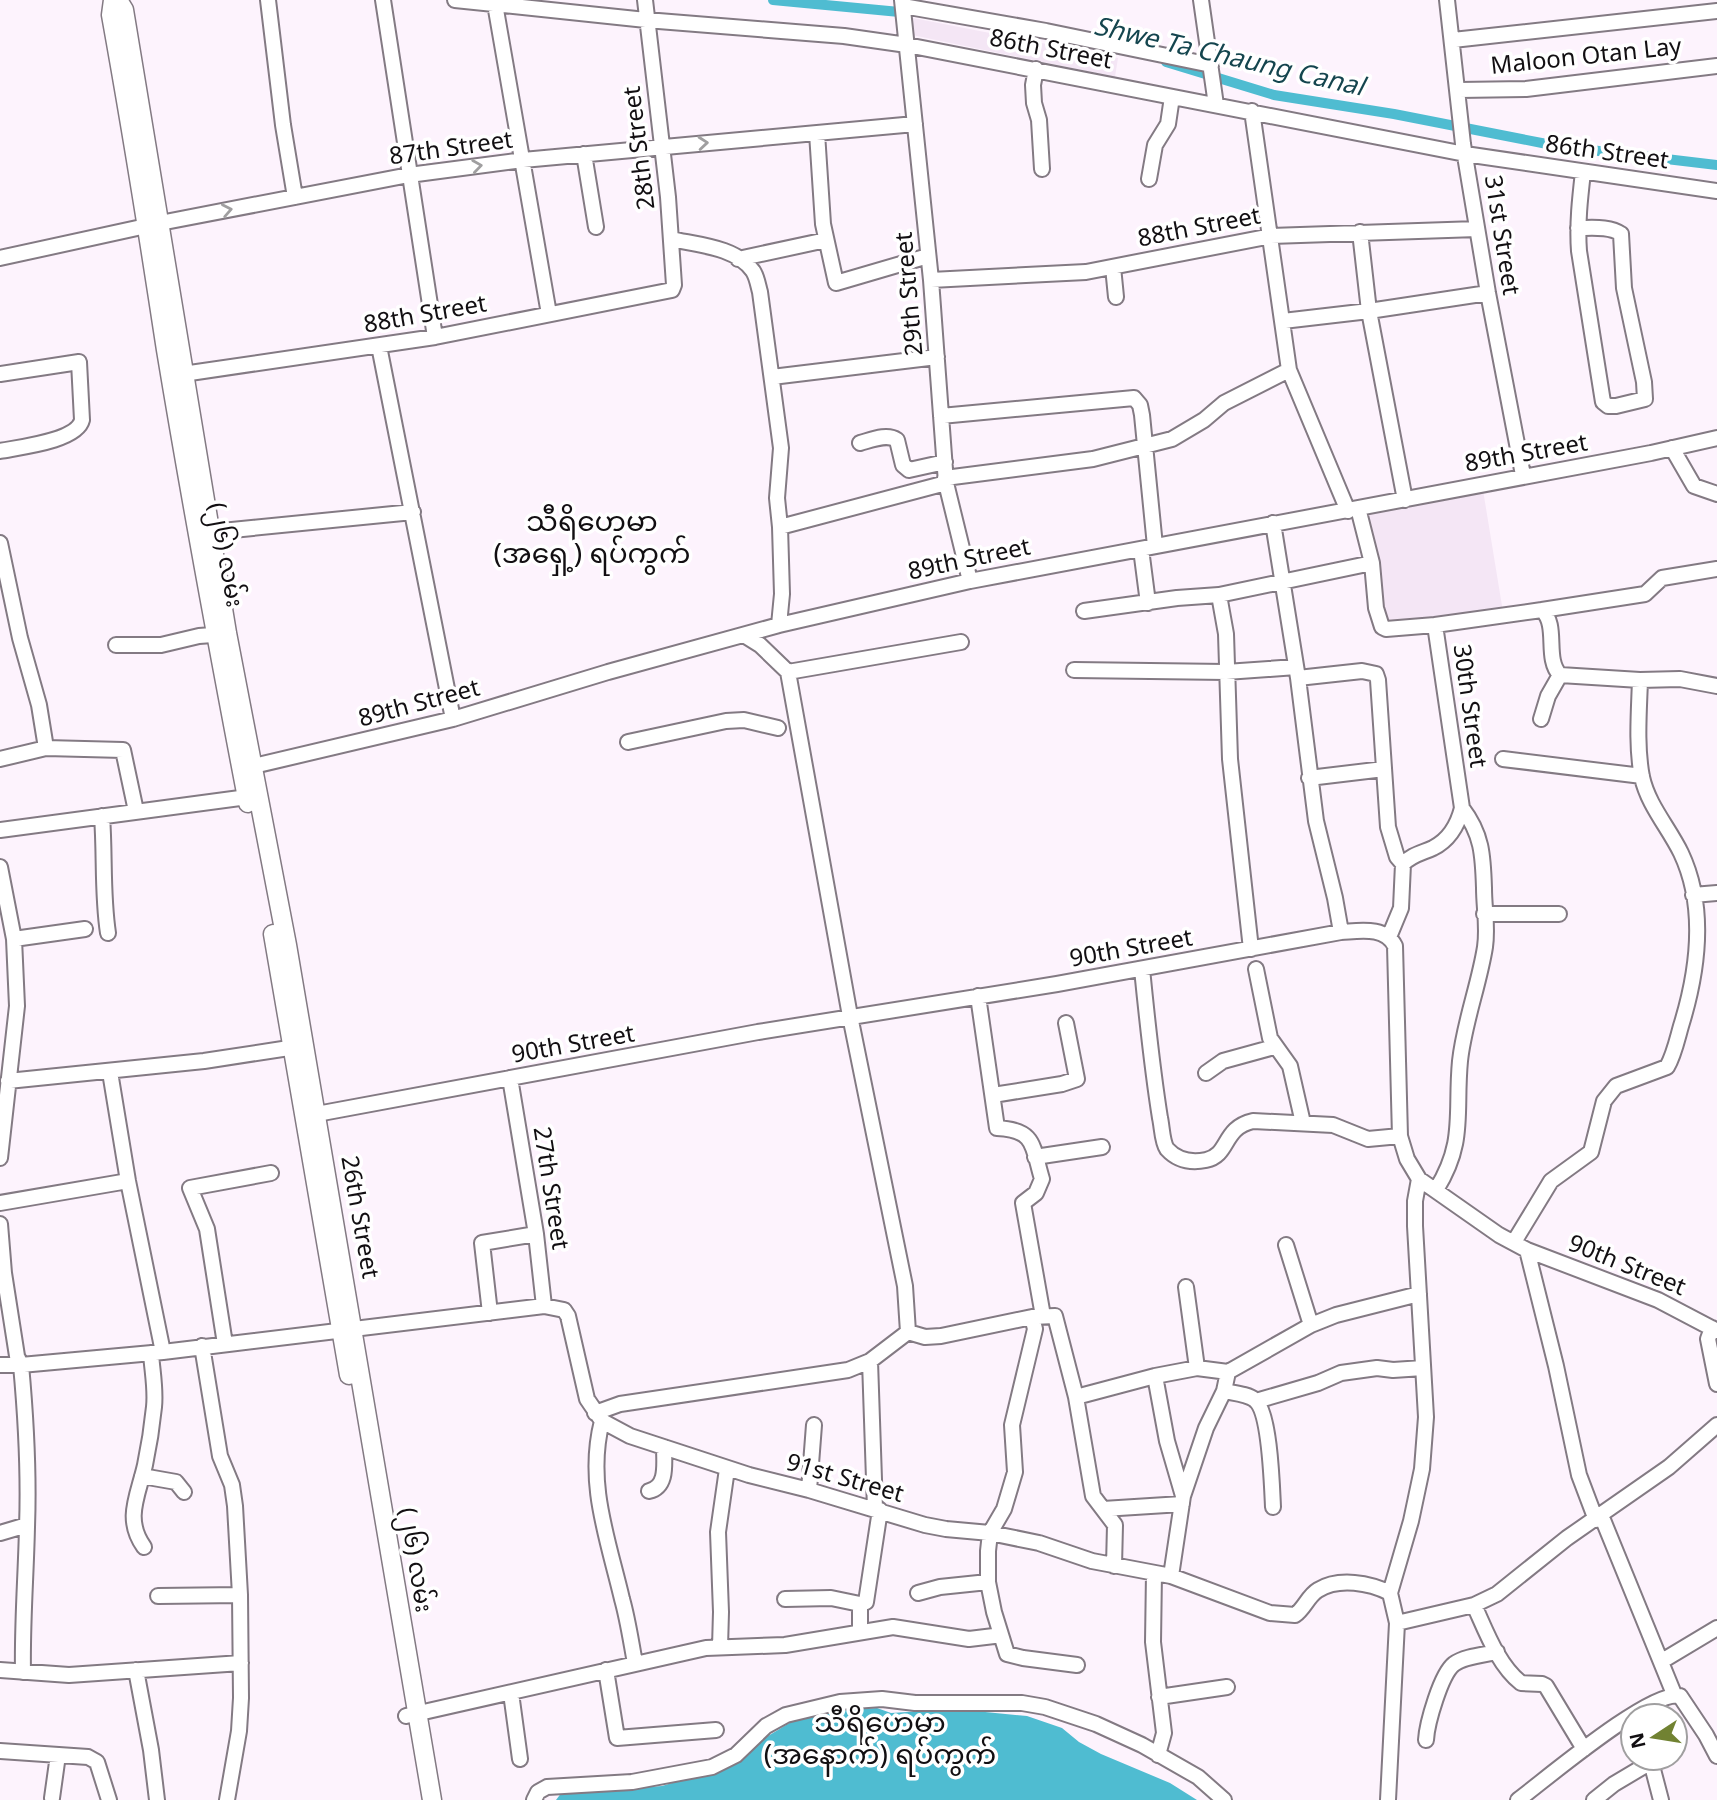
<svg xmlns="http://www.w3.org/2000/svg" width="1717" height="1800" viewBox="0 0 1717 1800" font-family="Georgia,'Noto Sans Myanmar',serif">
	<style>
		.built { fill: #f4e6f5 }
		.water { fill: #4fbcd1 }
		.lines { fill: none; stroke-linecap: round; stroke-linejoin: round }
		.canal { stroke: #4fbcd1; stroke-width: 10 }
		.minor-casing { stroke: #837a83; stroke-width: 18 }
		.major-casing { stroke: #837a83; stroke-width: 21 }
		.minor { stroke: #fff; stroke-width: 14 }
		.major { stroke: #fff; stroke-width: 18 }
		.oneway { stroke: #a09fa0 }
		.labels { text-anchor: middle; stroke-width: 7; stroke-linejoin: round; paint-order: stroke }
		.street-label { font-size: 24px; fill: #120f12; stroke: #fff }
		.water-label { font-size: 26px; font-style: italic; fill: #14454e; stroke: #fff }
		.quarter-label { font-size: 28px; fill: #120f12; stroke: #fff }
	</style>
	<rect width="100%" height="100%" fill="#fdf3fd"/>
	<path class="built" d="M 913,18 L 1118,58 L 1115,77 L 912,35 Z
		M 1483,490 L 1503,612 L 1385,628 L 1366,512 Z"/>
	<path class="water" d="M 877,1708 L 891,1713 L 955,1709 L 1027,1716 L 1062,1728 L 1079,1742 L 1101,1754 L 1170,1783 L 1197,1800 L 556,1800 L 562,1792 L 574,1789 L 596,1791 L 662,1786 L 715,1770 L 743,1755 L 768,1736 L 796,1719 L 829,1711 Z"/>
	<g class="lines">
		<path class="canal" d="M 773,0 L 910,13
			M 1166,62 L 1274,95 L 1394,114 L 1557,146 L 1717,165"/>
		<defs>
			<path id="minor" d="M 268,0 L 283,125 L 295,197
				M 383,0 L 435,337
				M 455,0 L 646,20 L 844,36 L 907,45 L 1465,154 L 1717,191
				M 902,0 L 931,280 L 946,483 L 970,581
				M 1201,0 L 1216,105
				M 1447,0 L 1463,144 L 1488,293 L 1523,475
				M 495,4 L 549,314
				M 903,6 L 1046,31 L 1211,65
				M 1453,40 L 1717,11
				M 1036,69 L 1033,85 L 1034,103 L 1039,120 L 1042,169
				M 1459,90 L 1526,89 L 1717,66
				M 1252,111 L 1289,370 L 1348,511
				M 817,133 L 823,224 L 836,283 L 928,256
				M 584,154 L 596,227
				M 1149,179 L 1155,145 L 1168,124 L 1172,97
				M 1578,228 C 1592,228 1610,226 1621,234 L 1624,288 L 1644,382 L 1645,399 L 1616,406 L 1608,406 L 1603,402 L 1579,251 C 1577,224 1580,198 1583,172
				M 1360,232 L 1369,311 L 1405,500
				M 671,239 C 698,245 736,247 753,271 C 757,277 758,285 760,292 L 781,448 L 777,498 L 780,527 L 782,594 L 779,625
				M 0,258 L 160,223 L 409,175 L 523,160 L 915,124
				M 738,259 L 826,240
				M 1113,267 L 1116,297
				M 931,280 L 1086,272 L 1271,236 L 1477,229
				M 1283,321 L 1369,311 L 1488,293
				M 379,346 L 453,719
				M 0,374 L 79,362 L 82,420 C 77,441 20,447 0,451
				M 183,374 L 435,337 L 672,290 L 674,285 L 668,197 L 645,0
				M 772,377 L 937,357
				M 941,416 L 1134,398 L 1140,405 L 1142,415 L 1155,546
				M 860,443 C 871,440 887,433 897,440 L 903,465 L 909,470 L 945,462
				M 1672,448 L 1694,486 L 1717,494
				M 945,478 L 1093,459 L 1172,439 L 1204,420 L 1224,403 L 1289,370
				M 1358,508 L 1372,563 L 1376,608 L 1382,627 L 1386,629 L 1435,625 L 1462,808 C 1458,824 1449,840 1433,848 C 1422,853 1411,855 1403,864 L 1401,908 L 1389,937
				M 1273,523 L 1298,678 L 1316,821 L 1335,898 L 1341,932
				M 780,527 L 946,483
				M 202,533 L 413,512
				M 0,543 L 20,638 L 39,705 L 46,748
				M 1141,549 L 1148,603
				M 1542,610 L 1645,594 L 1662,578 L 1717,569
				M 1084,611 L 1177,598 L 1219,595
				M 1435,625 L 1542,610 C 1559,626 1544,658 1560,675 L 1640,680 L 1680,679 L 1717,686
				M 744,635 L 760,645 L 788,672 L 850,1016 L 905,1286 L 908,1332
				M 116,645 L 161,645 L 199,636 L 226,634
				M 1074,670 L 1226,672 L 1296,667
				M 788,672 L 961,642
				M 1298,678 L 1362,671 L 1376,674 L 1378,680 L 1388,827 L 1397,857 L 1403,864
				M 1541,719 L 1548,696 L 1560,675
				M 628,742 L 726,721 L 744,720 L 778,728
				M 0,759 L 46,748 L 123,750 L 136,811
				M 1503,759 L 1642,776
				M 245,768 L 453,719 L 608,672 L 779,625 L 970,581 L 1651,453 L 1717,438
				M 1309,778 L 1384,769
				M 102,816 C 105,856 102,894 108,933
				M 0,830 L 255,796
				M 0,867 L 14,939 L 17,1006 L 0,1158
				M 1693,895 L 1717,893
				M 1484,914 L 1559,914
				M 14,939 L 85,929
				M 1251,949 L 1230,759 L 1226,634 L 1219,595 L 1372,563
				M 1142,969 C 1147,1019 1152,1068 1160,1118 C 1162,1126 1162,1142 1167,1149 C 1177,1160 1191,1163 1206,1160 C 1230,1155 1222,1128 1253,1121 L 1333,1125 L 1368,1139 L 1400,1136
				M 1256,969 L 1270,1038 L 1290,1066 L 1303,1123
				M 978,996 L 997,1128 C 1036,1130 1032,1146 1042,1179 L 1036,1193 L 1023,1203 L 1043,1316
				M 110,1072 L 128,1181 L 163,1352
				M 1206,1073 L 1223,1061 L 1274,1047
				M 510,1078 L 536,1234 L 544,1306
				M 8,1081 L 204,1061 L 302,1046
				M 993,1095 L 1062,1084 L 1077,1079 L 1066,1023
				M 306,1116 L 758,1032 L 1057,984 L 1341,932 C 1360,931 1385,926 1395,946 L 1400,1136 L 1407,1159 L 1419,1179 L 1499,1235 L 1527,1250 L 1658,1300 L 1717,1331
				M 1035,1157 L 1102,1147
				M 1436,1190 C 1466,1142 1455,1113 1460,1061 C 1464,1023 1479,985 1485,947 C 1488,927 1484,908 1484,888 C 1483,855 1482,834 1462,808
				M 0,1203 L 128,1181
				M 0,1224 L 4,1273 L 17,1356 L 21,1365 L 163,1352 L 544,1306 L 564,1310 L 568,1316 L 587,1399 L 602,1421 L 630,1436 L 749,1475 L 809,1490 L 925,1525 L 946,1529 L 990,1533 L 1039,1543 L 1092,1561 L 1171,1576 L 1270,1613 L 1295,1615 C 1304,1609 1308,1596 1318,1590 C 1339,1577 1370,1583 1390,1593
				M 1514,1242 L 1551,1181 L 1591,1152 L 1604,1101 L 1616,1086 L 1667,1067 C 1674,1055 1677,1040 1681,1026 C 1698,971 1707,908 1681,853 C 1669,828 1648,805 1642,777 C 1636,746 1639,711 1640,680
				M 1286,1245 L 1311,1325
				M 1527,1250 L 1556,1366 L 1579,1475 L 1596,1520
				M 1186,1287 L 1197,1368
				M 490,1313 L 482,1243 L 536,1234
				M 1032,1317 L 1035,1329 L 1012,1425 L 1015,1472 L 1004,1509 L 990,1533 L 988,1551 L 988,1582 L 994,1612 L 1007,1654 L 1023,1658 L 1077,1665
				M 1712,1328 L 1708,1339 L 1717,1384
				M 225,1344 L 207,1229 L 190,1188 L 271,1173
				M 202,1346 L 220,1456 L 232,1485 L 235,1506 L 240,1595 L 241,1698 L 239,1731 L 227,1800
				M 870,1361 L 875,1509
				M 0,1365 L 21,1365 C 26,1419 29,1473 27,1527 C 26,1575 22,1624 23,1672
				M 1155,1376 L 1197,1368 L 1228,1372
				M 1224,1391 C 1233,1393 1248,1394 1255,1400 C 1270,1412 1272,1487 1273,1507
				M 1076,1397 L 1155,1376 L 1167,1441 L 1183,1496
				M 1256,1401 L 1318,1383 L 1341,1373 L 1377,1368 L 1393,1370 L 1423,1368
				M 595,1413 L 620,1404 L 848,1370 L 870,1361 L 908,1332 L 925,1337 L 941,1336 L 1032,1317 L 1055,1316 L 1076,1397 L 1093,1496 L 1115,1525 L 1114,1566
				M 602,1421 C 586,1483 608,1539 622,1599 C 628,1620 631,1642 635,1663
				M 142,1476 L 176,1482 L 184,1492
				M 809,1490 L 814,1425
				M 649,1491 C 668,1487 664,1463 664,1447
				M 1103,1509 L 1182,1504
				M 1601,1515 L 1674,1694
				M 0,1533 L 27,1525
				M 144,1547 C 124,1519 138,1496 145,1465 C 149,1446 152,1427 154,1407 C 156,1389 152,1370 151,1353
				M 1154,1573 L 1153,1642 L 1164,1733 L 1158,1755
				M 1171,1576 L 1183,1496 L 1206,1428 L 1224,1391 L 1228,1372 L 1311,1325 L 1336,1315 L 1419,1294
				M 918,1593 L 940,1587 L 988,1582
				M 158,1596 L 240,1595
				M 785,1599 L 831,1598 L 860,1604
				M 1474,1605 C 1486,1631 1498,1665 1521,1683 L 1542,1684 L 1546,1686 L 1584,1749
				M 1397,1623 L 1474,1605 L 1497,1594 L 1567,1538 L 1669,1467 L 1717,1425
				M 860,1631 L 860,1604 L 866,1602 L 880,1510
				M 720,1647 L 721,1612 L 718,1532 L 727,1469
				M 1662,1661 L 1717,1628
				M 0,1670 L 69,1675 L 241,1663
				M 136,1670 L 151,1750 L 157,1800
				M 606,1670 L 617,1738 L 716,1730
				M 511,1693 L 520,1759
				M 1159,1697 L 1227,1687
				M 406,1716 L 706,1648 L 785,1645 L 893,1627 L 969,1639 L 994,1636 L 1000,1632
				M 1426,1740 C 1427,1723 1441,1674 1454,1664 C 1465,1656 1484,1655 1497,1652
				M 0,1751 L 88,1757 L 97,1762 L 109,1800
				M 1650,1758 L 1661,1800
				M 52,1798 L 58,1755
				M 534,1800 L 538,1792 L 547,1787 L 632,1782 L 712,1767 L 736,1755 L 766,1726 L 786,1715 L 840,1702 L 882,1699 L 915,1703 L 1022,1703 L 1045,1707 L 1096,1724 L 1142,1745 L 1198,1777 L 1224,1800
				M 1388,1800 L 1397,1623 L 1390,1593 L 1411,1521 L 1422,1469 L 1426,1417 L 1415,1226 L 1415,1201 L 1419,1179
				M 1518,1800 C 1545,1780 1652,1689 1680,1696 L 1706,1735 L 1717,1756
				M 1594,1800 L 1614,1784 L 1651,1762"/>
			<path id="major" d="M 113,0 L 111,15 C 131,126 149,238 166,350 C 191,501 219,652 248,803
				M 118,0 L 124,10 L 227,633 L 287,945 L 432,1800
				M 273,934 L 349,1375"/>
		</defs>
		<use href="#minor" class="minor-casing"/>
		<use href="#major" class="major-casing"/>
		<use href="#minor" class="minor"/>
		<use href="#major" class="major"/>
	</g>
	<defs><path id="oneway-chevron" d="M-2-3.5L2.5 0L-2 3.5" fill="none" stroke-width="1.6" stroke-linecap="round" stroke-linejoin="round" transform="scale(1.75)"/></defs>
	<g class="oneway">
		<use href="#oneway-chevron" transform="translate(703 143) rotate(-5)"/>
		<use href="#oneway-chevron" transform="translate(477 166) rotate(-8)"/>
		<use href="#oneway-chevron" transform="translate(227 210) rotate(-11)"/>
	</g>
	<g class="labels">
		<g class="street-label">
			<text transform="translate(1051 49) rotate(11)" y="8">86th Street</text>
			<text transform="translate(1586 56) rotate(-6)" y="8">Maloon Otan Lay</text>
			<text transform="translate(451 148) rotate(-8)" y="8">87th Street</text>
			<text transform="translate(639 148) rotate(-97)" y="8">28th Street</text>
			<text transform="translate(1607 152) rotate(8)" y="8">86th Street</text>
			<text transform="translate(1199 227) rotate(-11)" y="8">88th Street</text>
			<text transform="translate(1502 235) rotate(81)" y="8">31st Street</text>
			<text transform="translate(909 294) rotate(-95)" y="8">29th Street</text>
			<text transform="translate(425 314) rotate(-10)" y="8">88th Street</text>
			<text transform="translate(1526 453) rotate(-10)" y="8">89th Street</text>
			<text transform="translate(226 555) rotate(80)" y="8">(၂၆) လမ်း</text>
			<text transform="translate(969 559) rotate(-12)" y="8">89th Street</text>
			<text transform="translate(419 703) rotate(-15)" y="8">89th Street</text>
			<text transform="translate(1470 706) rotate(82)" y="8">30th Street</text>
			<text transform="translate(1131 948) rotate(-10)" y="8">90th Street</text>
			<text transform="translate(573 1044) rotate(-10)" y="8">90th Street</text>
			<text transform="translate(551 1188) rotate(81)" y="8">27th Street</text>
			<text transform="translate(360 1217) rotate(80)" y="8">26th Street</text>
			<text transform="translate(1627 1265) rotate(22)" y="8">90th Street</text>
			<text transform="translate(845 1478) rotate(16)" y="8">91st Street</text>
			<text transform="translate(416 1560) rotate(81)" y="8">(၂၆) လမ်း</text>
		</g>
		<g class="water-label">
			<text transform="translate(1229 56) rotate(13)" y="9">Shwe Ta Chaung Canal</text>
		</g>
		<g class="quarter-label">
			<text x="592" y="531">သီရိဟေမာ<tspan x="592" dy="32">(အရှေ့) ရပ်ကွက်</tspan></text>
			<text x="880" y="1732">သီရိဟေမာ<tspan x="880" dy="32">(အနောက်) ရပ်ကွက်</tspan></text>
		</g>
	</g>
	<g transform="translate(1654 1737) rotate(258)"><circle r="33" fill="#ffffff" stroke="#a09fa0" stroke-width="2"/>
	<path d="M0-5L12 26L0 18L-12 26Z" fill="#718232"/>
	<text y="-10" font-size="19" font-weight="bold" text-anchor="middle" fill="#120f12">N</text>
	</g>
</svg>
